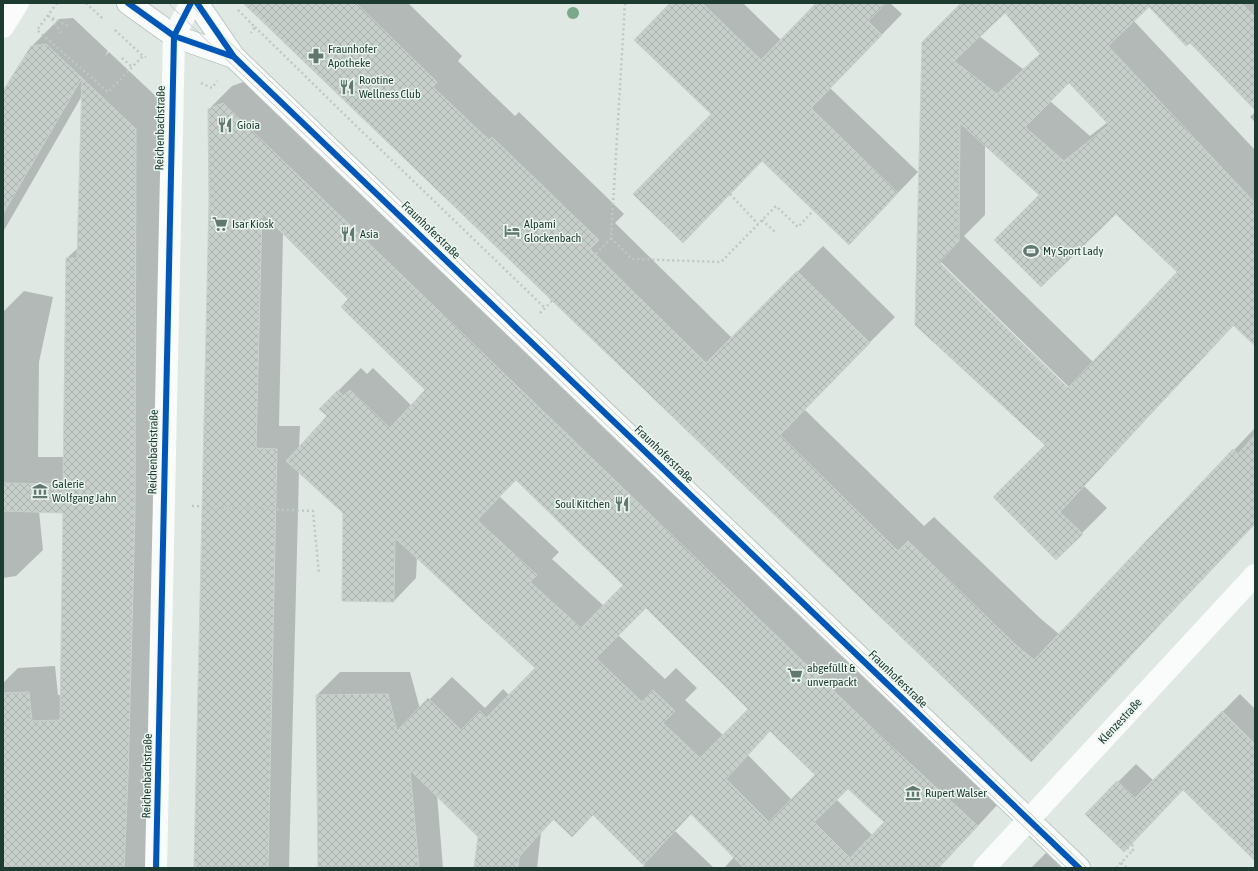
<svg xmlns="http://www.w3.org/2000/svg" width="1258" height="871" viewBox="0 0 1258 871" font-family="'Asap Condensed',sans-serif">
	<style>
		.shadow { fill: #0003; fill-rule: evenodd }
		.building { fill: url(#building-cross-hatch); stroke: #c9d1cd; fill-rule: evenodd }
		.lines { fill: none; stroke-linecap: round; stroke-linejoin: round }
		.secondary-casing { stroke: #bcc7c2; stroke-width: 24 }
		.path { stroke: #bec8c5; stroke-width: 2.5; stroke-dasharray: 2 3; stroke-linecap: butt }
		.minor { stroke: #fafcfb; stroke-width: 22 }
		.secondary { stroke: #fafcfb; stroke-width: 22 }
		.tram { stroke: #c5cac8; stroke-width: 1 }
		.cycleway-casing { stroke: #edf7f1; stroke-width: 8 }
		.cycleway { stroke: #0057b8; stroke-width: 6 }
		.tree { fill: #79a988 }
		.labels { text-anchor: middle; stroke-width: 3; stroke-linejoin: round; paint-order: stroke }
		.poi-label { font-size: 12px; fill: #1d3b31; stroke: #edf7f1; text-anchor: start }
		.street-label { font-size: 12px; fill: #1d3b31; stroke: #edf7f1 }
	</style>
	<defs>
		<pattern id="building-cross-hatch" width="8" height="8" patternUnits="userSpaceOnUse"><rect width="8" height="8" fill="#c7cfcb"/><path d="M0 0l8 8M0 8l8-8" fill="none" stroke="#aab3af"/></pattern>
	</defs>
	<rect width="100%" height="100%" fill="#e0e8e4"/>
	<path class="shadow" d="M 244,3 L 408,3 L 462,56 L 458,61 L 515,116 L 519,112 L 624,214 L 615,223 L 732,338 L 823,246 L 895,317 L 804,409 L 924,526 L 934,517 L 1041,619 L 1059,634 L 1255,428 L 1255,524 L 1031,761 Z
		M 671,3 L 743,3 L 781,40 L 817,3 L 890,3 L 902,14 L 830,88 L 918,172 L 869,223 L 712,114 Z
		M 962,3 L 1255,3 L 1255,108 L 1190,41 L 1149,5 L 1133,20 L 1255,150 L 1255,344 L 1234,325 L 1084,486 L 1107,508 L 1056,559 L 1046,445 L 916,325 ZM 1005,11 L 1041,53 L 1023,69 L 979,36 ZM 1069,82 L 1108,122 L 1090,136 L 1050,101 ZM 985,144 L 1116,213 L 1179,272 L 1093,362 L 964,236 L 985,215 ZM 941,262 L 1072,390 L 1071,392 L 941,265 Z
		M 73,18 L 108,51 L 105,56 L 109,52 L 162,102 L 149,868 L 3,868 L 3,683 L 18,668 L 55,666 L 58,695 L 61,695 L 64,512 L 39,511 L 43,550 L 16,576 L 3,578 L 3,312 L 24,291 L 53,297 L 39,362 L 38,457 L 65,457 L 67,258 L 79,247 L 83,94 L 3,232 L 3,93 L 32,46 L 59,19 Z
		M 246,81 L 1000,802 L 939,868 L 724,868 L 734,857 L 691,813 L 675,831 L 714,868 L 641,868 L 645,865 L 594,814 L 554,819 L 541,833 L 537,868 L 475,868 L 480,837 L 437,795 L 443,868 L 319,868 L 317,695 L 340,672 L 410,672 L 420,709 L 452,677 L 485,708 L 503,689 L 509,695 L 536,668 L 417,557 L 416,578 L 394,601 L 344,513 L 299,471 L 289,868 L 195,868 L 210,200 L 209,109 L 232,86 ZM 283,233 L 350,299 L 426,390 L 412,406 L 373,368 L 367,374 L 361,368 L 338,391 L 328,416 L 299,448 L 300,426 L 279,426 ZM 516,479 L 624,585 L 604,606 L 552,559 L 559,552 L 499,496 ZM 646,607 L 750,709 L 724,736 L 685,700 L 697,688 L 676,668 L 665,679 L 618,635 ZM 771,730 L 817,775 L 792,800 L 748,755 ZM 848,788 L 885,822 L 873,836 L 836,799 Z
		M 1255,112 L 1255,122 L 1250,117 Z
		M 1240,694 L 1255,709 L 1255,860 L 1183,789 L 1086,814 L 1136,764 L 1154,781 Z
		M 1057,842 L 1084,868 L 1031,868 Z"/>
	<path class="building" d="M 243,3 L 356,3 L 437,82 L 433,87 L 489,140 L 492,137 L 599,240 L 590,249 L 706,363 L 797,271 L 870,343 L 780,435 L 898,551 L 908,541 L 1016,645 L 1034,660 L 1233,449 L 1238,454 L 1255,435 L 1255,523 L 1031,762 Z
		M 670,3 L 702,3 L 761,60 L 816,3 L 886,3 L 868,21 L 882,35 L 811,108 L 898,193 L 849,245 L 762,161 L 683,243 L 633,194 L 711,114 L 634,40 Z
		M 961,3 L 1241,3 L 1255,17 L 1255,110 L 1190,43 L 1186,46 L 1149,7 L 1108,46 L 1255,203 L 1255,346 L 1233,325 L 1060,512 L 1083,534 L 1056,560 L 993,497 L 1045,445 L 915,325 L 922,42 ZM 1005,13 L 1040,54 L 997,94 L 954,61 ZM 1069,83 L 1109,125 L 1064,161 L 1025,127 ZM 960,123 L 1039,195 L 994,240 L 1041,287 L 1116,214 L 1177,272 L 1068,388 L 939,262 L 959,241 Z
		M 46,44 L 82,78 L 3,214 L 3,91 L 31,46 Z
		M 82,78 L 136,129 L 135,513 L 128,777 L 124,868 L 3,868 L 3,693 L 29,692 L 32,721 L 60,720 L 63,513 L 3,511 L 3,483 L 63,484 L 66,258 L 77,258 Z
		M 223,103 L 890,745 L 978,826 L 938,868 L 744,868 L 691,814 L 643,865 L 593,815 L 572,837 L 553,819 L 519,857 L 518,868 L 474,868 L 478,837 L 410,770 L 419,868 L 318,868 L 316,695 L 388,694 L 397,731 L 428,698 L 461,730 L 480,711 L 486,718 L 535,668 L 395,538 L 394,602 L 342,601 L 343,513 L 286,461 L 327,416 L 319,409 L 338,390 L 343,396 L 350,390 L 390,428 L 425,390 L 341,307 L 348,299 L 262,213 L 256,448 L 277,449 L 268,868 L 194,868 L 209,200 L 208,109 ZM 516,480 L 623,585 L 581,628 L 530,582 L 537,575 L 477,520 ZM 646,608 L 748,709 L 700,758 L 663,723 L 675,711 L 653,690 L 642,702 L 596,658 ZM 770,731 L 815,775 L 769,822 L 726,779 ZM 848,789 L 884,822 L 850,858 L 814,822 Z
		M 1222,711 L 1255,744 L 1255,861 L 1183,790 L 1124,852 L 1085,814 L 1117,781 L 1135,798 Z"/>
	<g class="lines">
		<defs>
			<path id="secondary" d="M 128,3 L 174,36 L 234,57
				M 197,3 L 234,57 L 1079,868"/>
		</defs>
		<use href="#secondary" class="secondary-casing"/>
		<path class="path" d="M 57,3 L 37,30 L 108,92 L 143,56 L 146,57
			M 86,3 L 102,18
			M 238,10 L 255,27 L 251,33
			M 48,16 L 68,26
			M 52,19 L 61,33
			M 255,27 L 349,119 L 545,308
			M 115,30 L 143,56
			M 122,58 L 132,67
			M 201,83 L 212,88 L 217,81
			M 730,194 L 758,224
			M 762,220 L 775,232
			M 611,238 L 632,259 L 721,262 L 776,206 L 798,227 L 813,211
			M 596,254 L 611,238 L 625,3
			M 540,313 L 552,301
			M 192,506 L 313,511 L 319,574
			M 1127,848 L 1133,850 L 1132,843
			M 1121,863 L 1127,868
			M 1116,868 L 1133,850"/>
		<path class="minor" d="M 3,27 L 18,3
			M 156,868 L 174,36 L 191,3
			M 984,868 L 1255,575"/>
		<use href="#secondary" class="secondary"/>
		<path class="tram" d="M 168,3 L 1067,868
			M 189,3 L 1087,868"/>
		<defs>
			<path id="cycleway" d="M 128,3 L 174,36 L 234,57
				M 197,3 L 234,57 L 1079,868
				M 156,868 L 174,36 L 191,3"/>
		</defs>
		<use href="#cycleway" class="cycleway-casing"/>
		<use href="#cycleway" class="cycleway"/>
	</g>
	<circle class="tree" cx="573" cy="13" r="6"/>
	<defs>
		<symbol id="pharmacy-bare" viewBox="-9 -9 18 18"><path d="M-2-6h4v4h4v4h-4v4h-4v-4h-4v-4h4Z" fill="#617870" stroke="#edf7f1" stroke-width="2.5" paint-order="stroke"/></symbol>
		<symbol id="restaurant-bare" viewBox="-9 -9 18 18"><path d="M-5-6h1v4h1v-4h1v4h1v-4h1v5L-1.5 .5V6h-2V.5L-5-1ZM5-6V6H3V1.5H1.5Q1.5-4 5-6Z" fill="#617870" stroke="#edf7f1" stroke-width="2.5" paint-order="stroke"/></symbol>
		<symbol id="supermarket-bare" viewBox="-9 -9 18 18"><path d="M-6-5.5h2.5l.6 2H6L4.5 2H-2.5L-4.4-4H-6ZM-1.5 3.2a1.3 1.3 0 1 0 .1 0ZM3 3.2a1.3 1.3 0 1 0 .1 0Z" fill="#617870" stroke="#edf7f1" stroke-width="2.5" paint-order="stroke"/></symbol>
		<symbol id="hotel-bare" viewBox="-9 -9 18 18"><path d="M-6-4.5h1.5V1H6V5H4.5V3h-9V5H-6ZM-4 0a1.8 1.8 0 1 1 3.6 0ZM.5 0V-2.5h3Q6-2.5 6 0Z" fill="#617870" stroke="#edf7f1" stroke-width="2.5" paint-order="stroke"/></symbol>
		<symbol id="stadium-bare" viewBox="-9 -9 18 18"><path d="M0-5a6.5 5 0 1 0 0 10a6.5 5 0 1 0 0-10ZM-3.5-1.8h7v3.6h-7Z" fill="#617870" stroke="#edf7f1" stroke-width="2.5" paint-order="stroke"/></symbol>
		<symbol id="museum-bare" viewBox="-9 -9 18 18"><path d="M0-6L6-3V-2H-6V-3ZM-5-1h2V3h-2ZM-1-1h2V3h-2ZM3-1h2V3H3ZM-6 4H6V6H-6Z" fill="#617870" stroke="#edf7f1" stroke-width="2.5" paint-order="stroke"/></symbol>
	</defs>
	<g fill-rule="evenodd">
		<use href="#pharmacy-bare" x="305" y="45" width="22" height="22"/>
		<use href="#restaurant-bare" x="336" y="76" width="22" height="22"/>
		<use href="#restaurant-bare" x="214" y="114" width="22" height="22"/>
		<use href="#supermarket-bare" x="209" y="213" width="22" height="22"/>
		<use href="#hotel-bare" x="501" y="220" width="22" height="22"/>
		<use href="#restaurant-bare" x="337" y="223" width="22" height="22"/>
		<use href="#stadium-bare" x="1020" y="240" width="22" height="22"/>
		<use href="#museum-bare" x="29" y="480" width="22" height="22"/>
		<use href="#restaurant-bare" x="611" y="493" width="22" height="22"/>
		<use href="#supermarket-bare" x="784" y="664" width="22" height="22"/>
		<use href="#museum-bare" x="902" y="782" width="22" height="22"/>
	</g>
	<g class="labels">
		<g class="poi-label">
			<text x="328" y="53">Fraunhofer<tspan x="328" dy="14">Apotheke</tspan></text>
			<text x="359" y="84">Rootine<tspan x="359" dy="14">Wellness Club</tspan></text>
			<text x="237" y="129">Gioia</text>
			<text x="232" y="228">Isar Kiosk</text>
			<text x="524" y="228">Alpami<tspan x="524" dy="14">Glockenbach</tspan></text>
			<text x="360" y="238">Asia</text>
			<text x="1043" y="255">My Sport Lady</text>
			<text x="52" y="488">Galerie<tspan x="52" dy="14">Wolfgang Jahn</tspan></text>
			<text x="610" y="508" text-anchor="end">Soul Kitchen</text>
			<text x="807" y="672">abgefüllt &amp;<tspan x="807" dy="14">unverpackt</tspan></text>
			<text x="925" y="797">Rupert Walser</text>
		</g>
		<g class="street-label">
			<text transform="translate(160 128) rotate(-89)" y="4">Reichenbachstraße</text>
			<text transform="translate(431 230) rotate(44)" y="4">Fraunhoferstraße</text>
			<text transform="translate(153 452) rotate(-89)" y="4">Reichenbachstraße</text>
			<text transform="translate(664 454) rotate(44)" y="4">Fraunhoferstraße</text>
			<text transform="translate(898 679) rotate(44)" y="4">Fraunhoferstraße</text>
			<text transform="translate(1120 721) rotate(-47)" y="4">Klenzestraße</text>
			<text transform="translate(147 776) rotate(-89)" y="4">Reichenbachstraße</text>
		</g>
	</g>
	<rect width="1258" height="871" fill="none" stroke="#1d3b31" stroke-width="8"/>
</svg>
